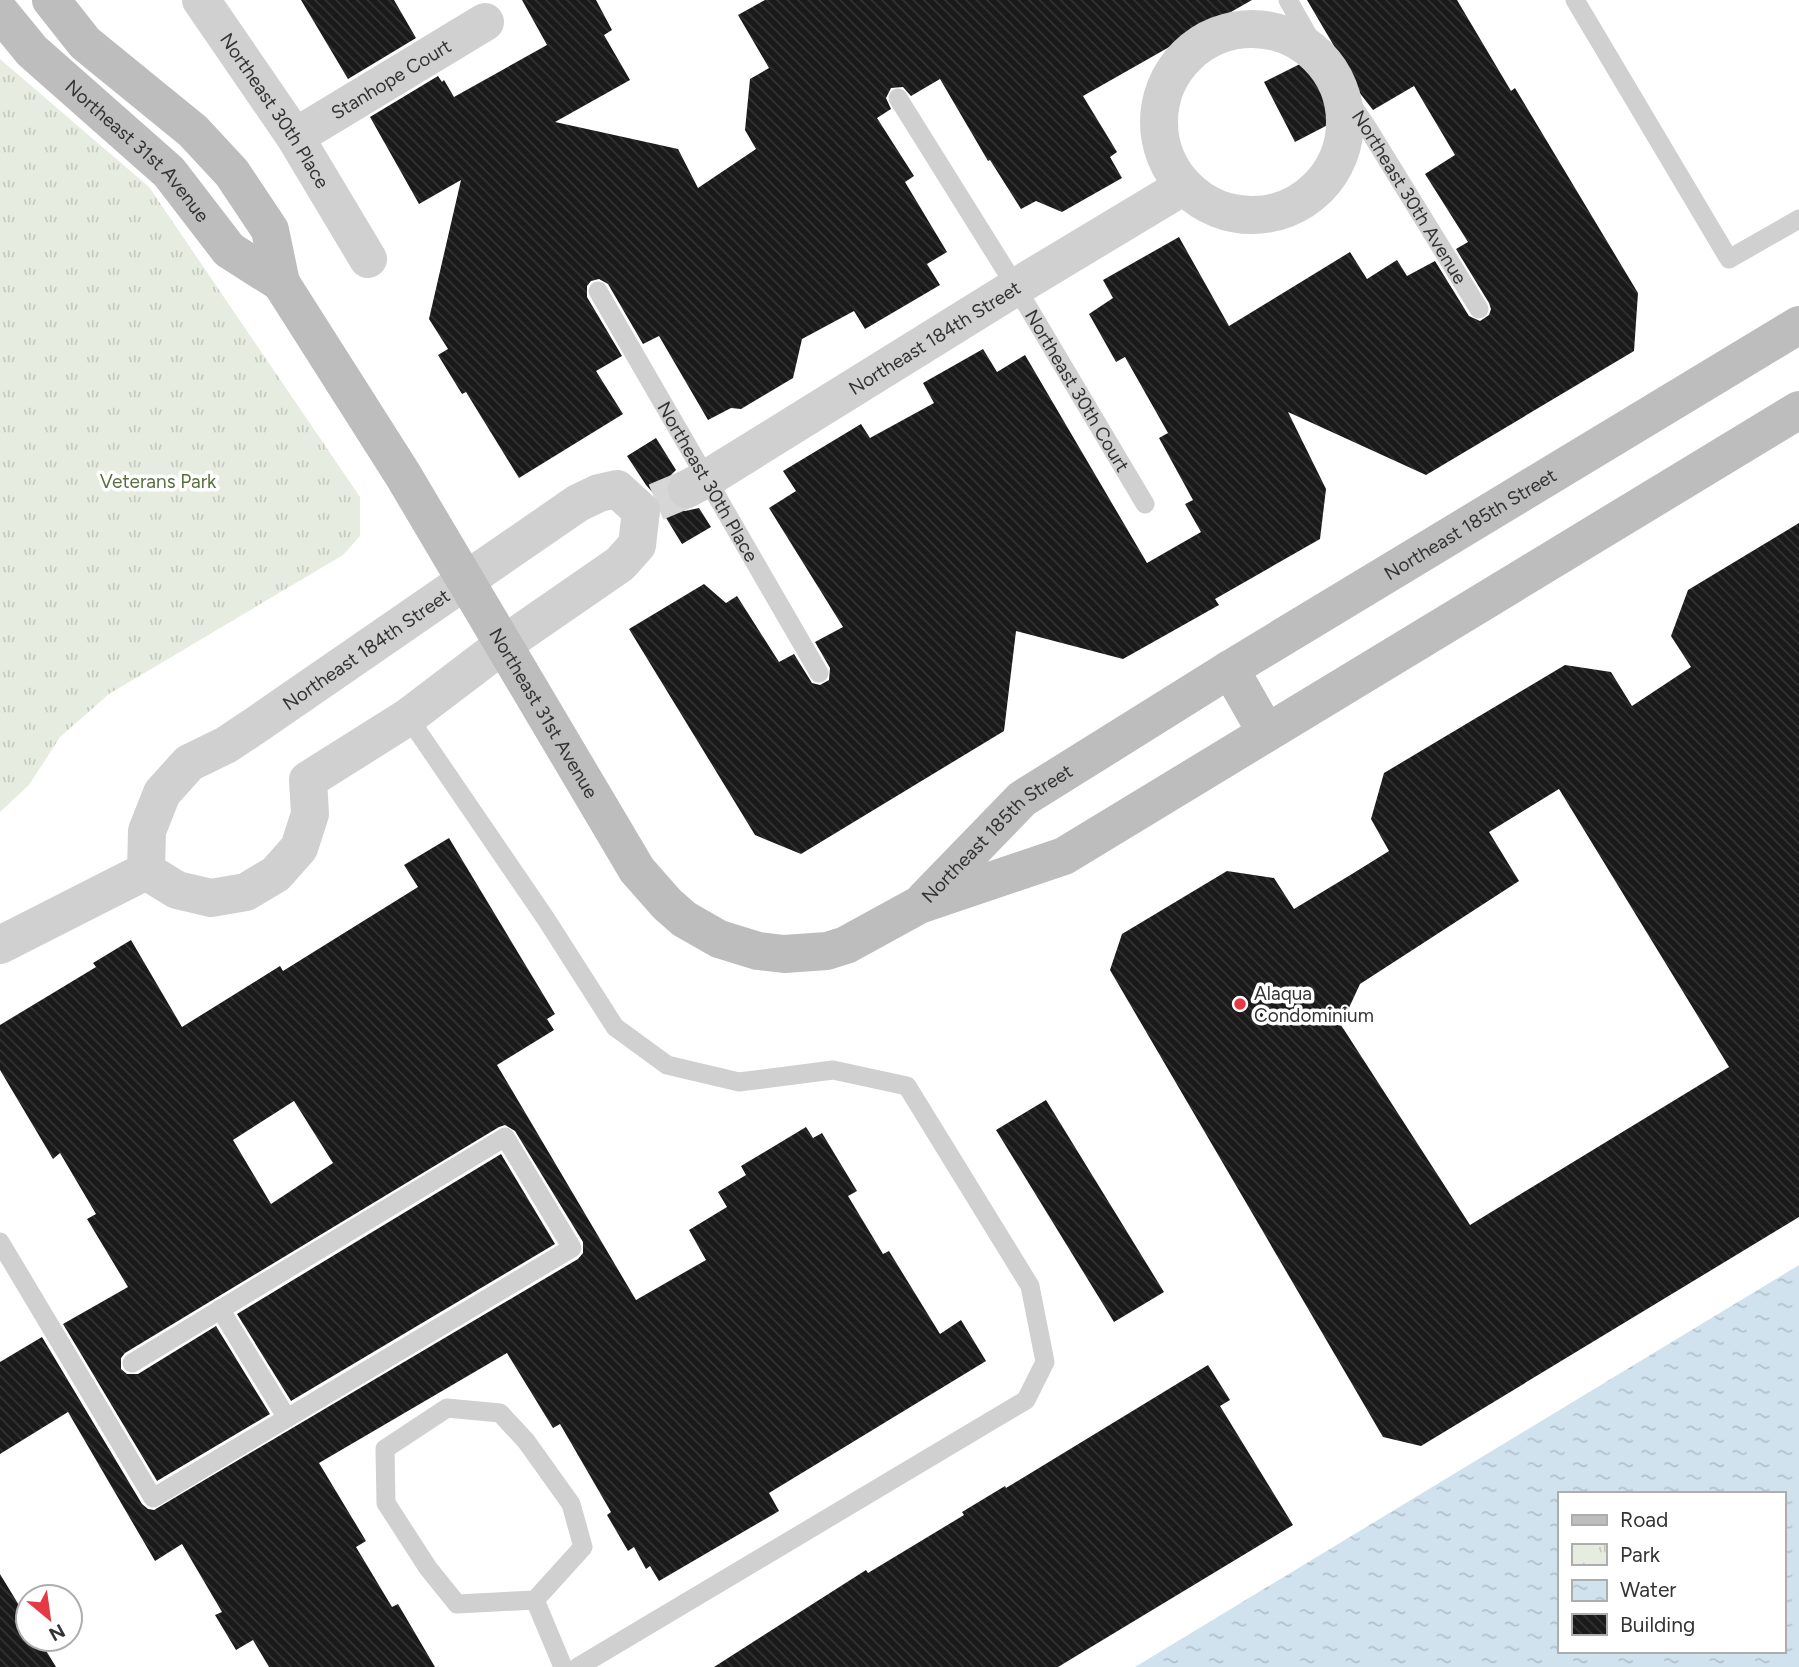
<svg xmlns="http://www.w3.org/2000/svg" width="1799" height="1667" viewBox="0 0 1799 1667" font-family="Figtree,sans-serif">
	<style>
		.park { fill: url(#park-tufts) }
		.water { fill: url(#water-ripples); fill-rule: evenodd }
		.building { fill: url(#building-back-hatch); fill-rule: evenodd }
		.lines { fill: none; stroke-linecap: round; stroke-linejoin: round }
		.street-tunnel { stroke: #d6d6d6; stroke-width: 38; stroke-dasharray: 38 19; stroke-linecap: butt }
		.lane { stroke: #d0d0d0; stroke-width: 19 }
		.street { stroke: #d0d0d0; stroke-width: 38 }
		.secondary { stroke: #bdbdbd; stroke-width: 38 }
		.poi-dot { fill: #e63946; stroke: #fff; stroke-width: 2.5 }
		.labels { text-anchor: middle; stroke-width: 7; stroke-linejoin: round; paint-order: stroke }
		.street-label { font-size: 19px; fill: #333; stroke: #fff }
		.park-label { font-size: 19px; fill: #56703f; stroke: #fff }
		.poi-label { font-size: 19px; fill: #333; stroke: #fff; text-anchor: start }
	</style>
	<defs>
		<pattern id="park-tufts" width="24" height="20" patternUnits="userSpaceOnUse" patternTransform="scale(1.75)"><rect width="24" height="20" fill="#e6ecdf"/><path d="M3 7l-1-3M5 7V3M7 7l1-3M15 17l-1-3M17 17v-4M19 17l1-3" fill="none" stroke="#c6cbc0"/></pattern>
		<pattern id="water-ripples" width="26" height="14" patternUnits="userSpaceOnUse" patternTransform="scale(1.75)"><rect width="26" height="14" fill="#cfe2ee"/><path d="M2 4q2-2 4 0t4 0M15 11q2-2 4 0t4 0" fill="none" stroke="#b2c2cd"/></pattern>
		<pattern id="building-back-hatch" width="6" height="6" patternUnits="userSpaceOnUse" patternTransform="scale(1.75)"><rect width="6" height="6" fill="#1a1a1a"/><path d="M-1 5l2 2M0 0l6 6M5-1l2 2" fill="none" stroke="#333"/></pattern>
	</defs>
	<rect width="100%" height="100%" fill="#fff"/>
	<path class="park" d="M 0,59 L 149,187 L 360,497 L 360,536 L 343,555 L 109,694 L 60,737 L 29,785 L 0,812 Z"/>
	<path class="water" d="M 1799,1265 L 1799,1667 L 1135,1667 ZM 1559,1494 L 1783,1494 L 1783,1651 L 1559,1651 Z"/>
	<path class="building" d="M 301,0 L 394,0 L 416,38 L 348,79 Z
		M 522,0 L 596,0 L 612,30 L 604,35 L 630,80 L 555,122 L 678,149 L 698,188 L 756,149 L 745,130 L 750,79 L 769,68 L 738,15 L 765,0 L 1252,0 L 1083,96 L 1117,152 L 1110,157 L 1122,178 L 1062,212 L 1036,201 L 1021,209 L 990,160 L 988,161 L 940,79 L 911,96 L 903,87 L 891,88 L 886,98 L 891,109 L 877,118 L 914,176 L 905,182 L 947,252 L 927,264 L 940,285 L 865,329 L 854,311 L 802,339 L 793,378 L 741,409 L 731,408 L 708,420 L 659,336 L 643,344 L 608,284 L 599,279 L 591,281 L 587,286 L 587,297 L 622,356 L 596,371 L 623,414 L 519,478 L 466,392 L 462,394 L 438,355 L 448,349 L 429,319 L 461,180 L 419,204 L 370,117 L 438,76 L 442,82 L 444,80 L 454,97 L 547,45 Z
		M 1307,0 L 1457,0 L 1511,91 L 1515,88 L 1638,293 L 1634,351 L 1426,475 L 1288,412 L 1326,489 L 1320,539 L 1215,599 L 1219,605 L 1123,659 L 1016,631 L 1004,731 L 801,854 L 755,835 L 629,629 L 704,584 L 726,603 L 737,596 L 779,662 L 794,654 L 812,683 L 820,685 L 829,680 L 830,668 L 815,642 L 843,627 L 769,508 L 796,491 L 783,471 L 861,424 L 870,438 L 934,403 L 923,383 L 983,349 L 997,372 L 1025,355 L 1147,563 L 1201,532 L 1185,504 L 1193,500 L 1159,438 L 1168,433 L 1125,357 L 1116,362 L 1089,314 L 1113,298 L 1103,280 L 1179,237 L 1229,326 L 1350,252 L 1367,279 L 1397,260 L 1407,276 L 1435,261 L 1469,316 L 1480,321 L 1489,315 L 1491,309 L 1489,303 L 1456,249 L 1468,242 L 1425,174 L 1455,155 L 1414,86 L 1373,110 L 1348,78 L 1338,73 L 1332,75 L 1327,79 L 1326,87 L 1345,116 L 1295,142 L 1264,82 L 1308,60 L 1317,73 L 1328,73 L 1334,68 L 1335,61 L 1329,48 L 1334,46 Z
		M 656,438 L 676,470 L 668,478 L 665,487 L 668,500 L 675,507 L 685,511 L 699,508 L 711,527 L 682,544 L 663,513 L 661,502 L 646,485 L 627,456 Z
		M 1799,523 L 1799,1217 L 1421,1446 L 1383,1437 L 1110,970 L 1122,934 L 1227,871 L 1274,878 L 1294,909 L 1352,874 L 1389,851 L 1371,819 L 1384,773 L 1565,665 L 1611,672 L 1632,706 L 1691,667 L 1671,636 L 1688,590 ZM 1559,789 L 1729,1067 L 1470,1225 L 1341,1025 L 1360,984 L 1519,881 L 1489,832 Z
		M 449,838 L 555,1014 L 547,1019 L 554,1030 L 497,1065 L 636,1300 L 706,1260 L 689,1230 L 727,1207 L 718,1192 L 746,1175 L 741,1166 L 806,1127 L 813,1138 L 822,1133 L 857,1191 L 848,1196 L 883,1254 L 889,1251 L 940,1334 L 961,1320 L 986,1361 L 769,1493 L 779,1511 L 659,1581 L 650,1566 L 646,1569 L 634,1547 L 628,1551 L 607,1515 L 611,1512 L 560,1424 L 553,1428 L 507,1353 L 319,1463 L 366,1541 L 356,1547 L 392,1607 L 398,1604 L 435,1667 L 269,1667 L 253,1640 L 236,1650 L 215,1615 L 222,1612 L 182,1544 L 155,1561 L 68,1412 L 0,1454 L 0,1362 L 42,1337 L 142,1504 L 148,1509 L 154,1510 L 578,1259 L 583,1253 L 583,1242 L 515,1131 L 505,1125 L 499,1127 L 125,1353 L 121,1358 L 121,1369 L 127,1374 L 138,1374 L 216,1326 L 270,1414 L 157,1481 L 63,1324 L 128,1287 L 87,1219 L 96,1214 L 60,1153 L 53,1159 L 0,1070 L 0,1025 L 96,967 L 93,963 L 131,940 L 182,1027 L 280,966 L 283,971 L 418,887 L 404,865 ZM 294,1101 L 333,1163 L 271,1204 L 233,1140 Z
		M 1046,1100 L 1164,1292 L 1114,1322 L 996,1130 Z
		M 501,1154 L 555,1244 L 291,1401 L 237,1314 Z
		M 1208,1365 L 1230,1400 L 1220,1406 L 1293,1525 L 1058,1667 L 714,1667 L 866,1570 L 868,1573 L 964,1515 L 962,1512 L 1005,1486 L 1006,1488 Z
		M 0,1574 L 28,1620 L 28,1639 L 39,1639 L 56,1667 L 0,1667 Z"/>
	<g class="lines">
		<path class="street-tunnel" d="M 656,502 L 687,489"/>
		<g class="lane">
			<path d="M 1288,0 L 1323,62"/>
			<path d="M 1575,0 L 1729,259 L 1799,219"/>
			<path id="s1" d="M 1338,85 L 1367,127 L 1479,309"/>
			<path id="s2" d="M 898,98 L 1016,287 L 1145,504"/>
			<path id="s3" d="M 598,291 L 819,673"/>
			<path d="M 408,717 L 546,919 L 615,1027 L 667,1065 L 739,1082 L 833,1070 L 907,1086 L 1030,1286 L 1045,1362 L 1026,1400 L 578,1667"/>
			<path d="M 0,1242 L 153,1498 L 572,1248 L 505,1137 L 132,1363"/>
			<path d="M 220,1309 L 287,1418"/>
			<path d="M 447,1408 L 500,1413 L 526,1441 L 571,1504 L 583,1547 L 535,1600 L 457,1604 L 428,1568 L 386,1503 L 385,1449 Z"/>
			<path d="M 535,1600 L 563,1667"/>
		</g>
		<g class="street">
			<path id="s4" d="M 201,0 L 295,137 L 368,259"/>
			<circle cx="1252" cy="122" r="93"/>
			<path id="s5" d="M 295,137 L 485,22"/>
			<path id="s6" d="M 687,489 L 708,478 L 1016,287 L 1184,186"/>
			<path d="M 146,871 L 177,890 L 211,898 L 246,892 L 276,874 L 299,848 L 310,814 L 308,780 L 408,717 L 504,644 L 620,564 L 637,545 L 641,511"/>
			<path id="s7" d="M 146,871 L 147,831 L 162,793 L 189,763 L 226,745 L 259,723 L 578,503 L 599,493 L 617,489 L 641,511"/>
			<path d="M 0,945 L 146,871"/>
		</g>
		<g class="secondary">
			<path id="s8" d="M 51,0 L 85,43 L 193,131 L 232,173 L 270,230 L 281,283 L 403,475 L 637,870 L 667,904 L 684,919 L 719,939 L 758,951 L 784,954 L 827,951 L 846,945 L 919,905 L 1064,856 L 1799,410"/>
			<path id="s9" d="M 0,12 L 32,51 L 169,172 L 229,250 L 281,283"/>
			<path d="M 1230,669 L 1266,732"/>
			<path id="s10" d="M 925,899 L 1022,799 L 1230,669 L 1799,325"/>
		</g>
	</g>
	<circle class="poi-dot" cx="1240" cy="1004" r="7"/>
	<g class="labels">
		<g class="street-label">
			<text dy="7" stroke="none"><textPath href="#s5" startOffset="112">Stanhope Court</textPath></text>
			<text dy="7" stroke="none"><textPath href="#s4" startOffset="133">Northeast 30th Place</textPath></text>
			<text dy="7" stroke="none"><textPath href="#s9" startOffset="196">Northeast 31st Avenue</textPath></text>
			<text dy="7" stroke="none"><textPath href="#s1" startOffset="133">Northeast 30th Avenue</textPath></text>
			<text dy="7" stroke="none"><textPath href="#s6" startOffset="290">Northeast 184th Street</textPath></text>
			<text dy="7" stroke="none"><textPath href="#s2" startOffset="343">Northeast 30th Court</textPath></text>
			<text dy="7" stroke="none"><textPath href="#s3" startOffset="220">Northeast 30th Place</textPath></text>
			<text dy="7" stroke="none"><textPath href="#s10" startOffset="665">Northeast 185th Street</textPath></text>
			<text dy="7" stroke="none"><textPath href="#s7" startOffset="332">Northeast 184th Street</textPath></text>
			<text dy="7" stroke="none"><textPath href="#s8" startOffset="878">Northeast 31st Avenue</textPath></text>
			<text dy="7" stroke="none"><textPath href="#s10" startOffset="98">Northeast 185th Street</textPath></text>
		</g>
		<g class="park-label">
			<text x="158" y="488">Veterans Park</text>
		</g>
		<g class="poi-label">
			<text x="1254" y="1000">Alaqua<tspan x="1254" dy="22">Condominium</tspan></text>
		</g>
	</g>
	<rect x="1558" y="1492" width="228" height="161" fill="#ffffff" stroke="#adadad" stroke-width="2"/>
	<rect x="1572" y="1515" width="35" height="10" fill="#bdbdbd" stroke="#adadad" stroke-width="2"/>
	<text x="1620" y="1527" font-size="21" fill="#333333">Road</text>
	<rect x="1572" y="1544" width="35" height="21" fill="url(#park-tufts)" stroke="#adadad" stroke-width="2"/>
	<text x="1620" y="1562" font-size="21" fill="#333333">Park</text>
	<rect x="1572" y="1580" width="35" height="21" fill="url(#water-ripples)" stroke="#adadad" stroke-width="2"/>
	<text x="1620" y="1597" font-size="21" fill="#333333">Water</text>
	<rect x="1572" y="1614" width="35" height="21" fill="url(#building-back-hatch)" stroke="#adadad" stroke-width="2"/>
	<text x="1620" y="1632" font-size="21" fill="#333333">Building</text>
	<g transform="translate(49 1618) rotate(151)"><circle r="33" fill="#ffffff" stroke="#adadad" stroke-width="2"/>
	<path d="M0-5L12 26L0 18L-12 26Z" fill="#e63946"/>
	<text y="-10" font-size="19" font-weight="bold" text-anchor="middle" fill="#333333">N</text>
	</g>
</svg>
